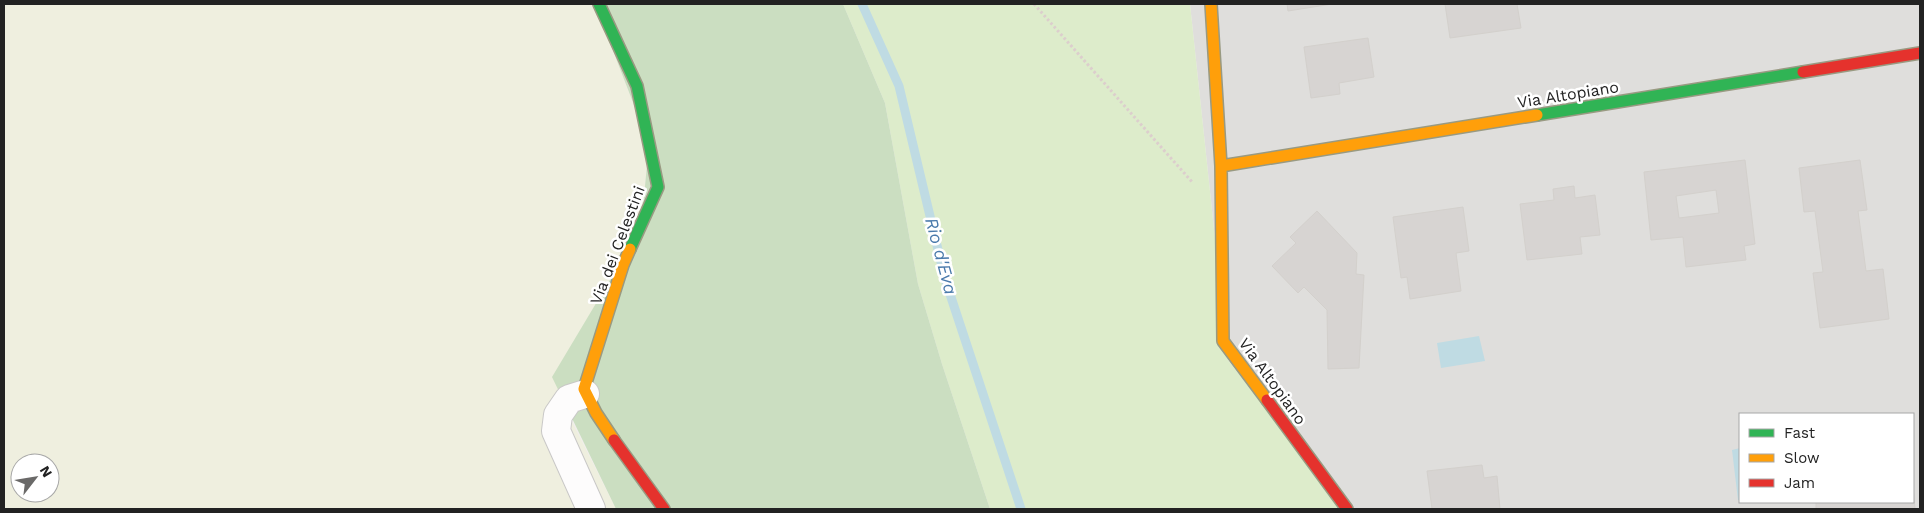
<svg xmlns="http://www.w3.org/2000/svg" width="1924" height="513" viewBox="0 0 1924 513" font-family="'Work Sans',sans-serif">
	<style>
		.residential { fill: #dfdedc; fill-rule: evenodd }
		.farmland { fill: #efefdf; fill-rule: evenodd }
		.grass { fill: #ddeccb }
		.forest { fill: #cbdec1 }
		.water { fill: #bfdbe3 }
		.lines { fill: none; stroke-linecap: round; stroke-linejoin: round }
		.stream { stroke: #bfdbe3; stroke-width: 9 }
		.building { fill: #d7d4d2; stroke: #d3d0cc; fill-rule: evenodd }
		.street-casing { stroke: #c9c8c7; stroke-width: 30 }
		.fast-casing { stroke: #999a82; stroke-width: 14 }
		.slow-casing { stroke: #999a82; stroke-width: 14 }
		.jam-casing { stroke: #999a82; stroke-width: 14 }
		.path { stroke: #dccecd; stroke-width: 3; stroke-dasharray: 2.5 2.5; stroke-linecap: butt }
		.street { stroke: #fdfcfc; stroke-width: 28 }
		.fast { stroke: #30b455; stroke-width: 11 }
		.slow { stroke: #ff9f0a; stroke-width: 11 }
		.jam { stroke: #e5322d; stroke-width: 11 }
		.labels { text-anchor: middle; stroke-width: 5; stroke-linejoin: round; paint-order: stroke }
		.street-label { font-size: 16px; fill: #222; stroke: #fff }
		.water-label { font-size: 18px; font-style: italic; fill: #4a7aab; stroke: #fff }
	</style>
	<rect width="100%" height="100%" fill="#f0eeeb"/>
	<path class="residential" d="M 1190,4 L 1920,4 L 1920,509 L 1346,509 L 1228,360 ZM 1740,414 L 1913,414 L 1913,502 L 1740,502 Z"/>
	<path class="farmland" d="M 4,4 L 595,4 L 649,144 L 641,228 L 560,398 L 616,509 L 4,509 ZM 20,463 L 50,463 L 50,493 L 20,493 Z"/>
	<path class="grass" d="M 843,4 L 1190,4 L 1228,360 L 1346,509 L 990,509 L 942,364 L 918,284 L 885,103 Z"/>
	<path class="forest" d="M 595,4 L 843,4 L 885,103 L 918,284 L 942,364 L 990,509 L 616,509 L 552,377 L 641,228 L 649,144 Z"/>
	<path class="water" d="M 1479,336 L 1485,361 L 1441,368 L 1437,343 Z
		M 1740,448 L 1740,500 L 1738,500 L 1732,450 Z"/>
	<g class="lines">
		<path class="stream" d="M 862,4 L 899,86 L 945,279 L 1021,509"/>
	</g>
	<path class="building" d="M 1287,4 L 1332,4 L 1288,11 Z
		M 1445,4 L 1517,4 L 1521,28 L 1450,38 Z
		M 1368,38 L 1374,77 L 1339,83 L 1340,94 L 1311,98 L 1304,47 Z
		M 1745,160 L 1755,244 L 1744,246 L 1746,260 L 1686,267 L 1683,237 L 1651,240 L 1644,172 ZM 1716,190 L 1719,213 L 1679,218 L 1676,196 Z
		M 1860,160 L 1867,210 L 1858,211 L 1866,271 L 1883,269 L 1889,319 L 1820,328 L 1813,273 L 1823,272 L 1815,211 L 1804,212 L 1799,168 Z
		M 1574,186 L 1575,198 L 1595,195 L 1600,235 L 1580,237 L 1582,254 L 1527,260 L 1520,204 L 1554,200 L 1553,189 Z
		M 1463,207 L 1469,251 L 1456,253 L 1461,291 L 1410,299 L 1407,277 L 1401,278 L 1393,217 Z
		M 1317,211 L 1357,253 L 1356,274 L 1364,275 L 1359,368 L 1328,369 L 1327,310 L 1304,287 L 1298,293 L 1272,266 L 1296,243 L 1290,237 Z
		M 1482,465 L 1484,478 L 1497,476 L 1500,509 L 1432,509 L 1427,471 Z
		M 1913,487 L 1915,509 L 1816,509 L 1816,502 L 1913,502 Z"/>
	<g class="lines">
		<defs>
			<path id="street" d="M 585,394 L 569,399 L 558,415 L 556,431 L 591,509"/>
			<path id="fast" d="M 599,4 L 637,86 L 658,187 L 630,249
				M 1537,115 L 1803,72"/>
			<path id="slow" d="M 1211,4 L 1221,166 L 1223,341 L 1267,400
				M 1221,166 L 1537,115
				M 614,440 L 596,413 L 584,389 L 623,265 L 630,249"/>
			<path id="jam" d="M 1803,72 L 1920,53
				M 1267,400 L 1347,509
				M 614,440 L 664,509"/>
		</defs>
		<use href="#street" class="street-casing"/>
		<use href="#fast" class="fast-casing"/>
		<use href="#slow" class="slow-casing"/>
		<use href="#jam" class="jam-casing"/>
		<path class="path" d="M 1034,4 L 1193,183"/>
		<use href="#street" class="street"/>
		<use href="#fast" class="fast"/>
		<use href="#slow" class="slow"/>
		<use href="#jam" class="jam"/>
	</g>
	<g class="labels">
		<g class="street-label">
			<text transform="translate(1568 94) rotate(-9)" y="6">Via Altopiano</text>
			<text transform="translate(617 245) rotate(-69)" y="6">Via dei Celestini</text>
			<text transform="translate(1273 381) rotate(54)" y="6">Via Altopiano</text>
		</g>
		<g class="water-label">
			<text transform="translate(941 256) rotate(75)" y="6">Rio d'Eva</text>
		</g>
	</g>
	<rect width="1924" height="513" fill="none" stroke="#222222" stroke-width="10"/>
	<rect x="1739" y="413" width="175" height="90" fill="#ffffff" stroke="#a7a7a7"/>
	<rect x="1749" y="429" width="25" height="8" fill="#30b455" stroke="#a7a7a7"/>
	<text x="1784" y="438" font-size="15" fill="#222222">Fast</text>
	<rect x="1749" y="454" width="25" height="8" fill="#ff9f0a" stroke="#a7a7a7"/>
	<text x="1784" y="463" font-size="15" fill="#222222">Slow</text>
	<rect x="1749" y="479" width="25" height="8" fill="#e5322d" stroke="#a7a7a7"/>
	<text x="1784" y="488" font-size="15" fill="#222222">Jam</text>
	<g transform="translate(35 478) rotate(59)"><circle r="24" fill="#ffffff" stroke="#a7a7a7"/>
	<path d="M0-4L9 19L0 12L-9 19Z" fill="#6a6968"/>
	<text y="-8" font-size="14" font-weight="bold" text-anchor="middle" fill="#222222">N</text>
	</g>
</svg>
